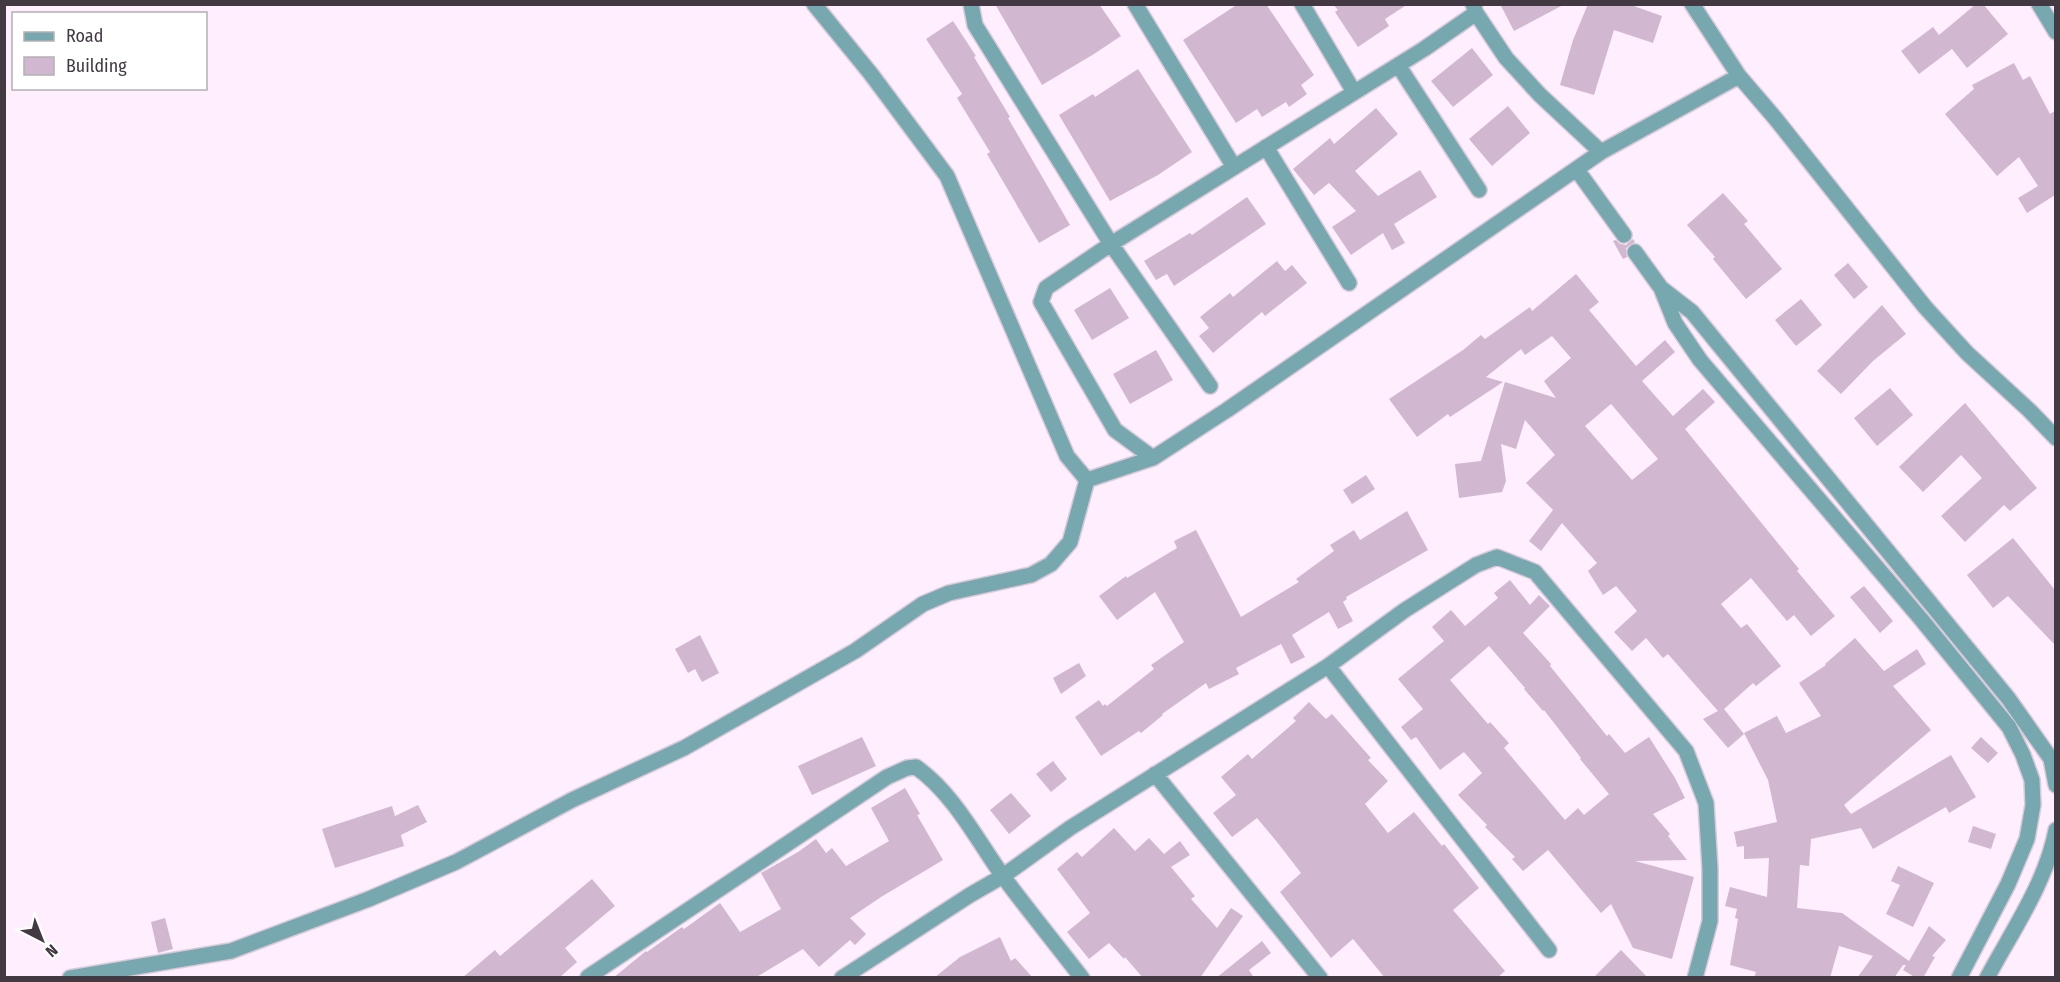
<svg xmlns="http://www.w3.org/2000/svg" width="2060" height="982" viewBox="0 0 2060 982" font-family="'Fira Sans Condensed',sans-serif">
	<style>
		.building { fill: #d1b8d0; fill-rule: evenodd }
		.lines { fill: none; stroke-linecap: round; stroke-linejoin: round }
		.minor-casing { stroke: #d9cad9; stroke-width: 18 }
		.minor { stroke: #78a8af; stroke-width: 15 }
	</style>
	<rect width="100%" height="100%" fill="#feeefe"/>
	<path class="building" d="M 995,4 L 1099,4 L 1121,36 L 1094,54 L 1042,85 Z
		M 1238,4 L 1266,4 L 1314,75 L 1301,85 L 1307,94 L 1289,107 L 1286,102 L 1262,117 L 1257,109 L 1236,123 L 1183,40 Z
		M 1333,4 L 1408,4 L 1385,19 L 1389,26 L 1358,47 L 1335,12 L 1338,10 Z
		M 1500,4 L 1565,4 L 1514,31 Z
		M 1588,4 L 1628,4 L 1662,16 L 1653,43 L 1614,30 L 1594,95 L 1560,85 L 1573,40 Z
		M 1976,4 L 1983,4 L 2008,34 L 1967,68 L 1952,49 L 1919,74 L 1901,51 L 1933,27 L 1939,35 Z
		M 953,21 L 976,56 L 974,57 L 1010,117 L 1008,118 L 1070,225 L 1039,243 L 987,154 L 990,152 L 957,98 L 962,94 L 926,39 Z
		M 1472,48 L 1493,75 L 1453,107 L 1431,81 Z
		M 2014,63 L 2023,80 L 2030,76 L 2050,114 L 2055,111 L 2055,195 L 2027,213 L 2018,198 L 2038,186 L 2019,157 L 1997,176 L 1945,114 L 1974,89 L 1972,85 Z
		M 1138,69 L 1192,152 L 1158,175 L 1110,201 L 1059,115 L 1093,94 L 1095,97 Z
		M 1508,106 L 1530,133 L 1492,166 L 1469,139 Z
		M 1376,108 L 1398,134 L 1355,171 L 1378,196 L 1420,170 L 1437,197 L 1394,224 L 1405,243 L 1392,250 L 1383,233 L 1351,255 L 1332,227 L 1356,211 L 1329,183 L 1314,195 L 1293,169 L 1330,138 L 1334,144 Z
		M 1723,193 L 1748,221 L 1744,224 L 1782,269 L 1746,299 L 1713,259 L 1715,257 L 1687,225 Z
		M 1247,197 L 1266,224 L 1174,286 L 1167,274 L 1156,280 L 1144,261 L 1190,233 L 1192,235 Z
		M 1633,239 L 1635,242 L 1626,248 L 1627,257 L 1623,259 L 1613,241 L 1616,240 L 1620,244 L 1626,245 Z
		M 1277,261 L 1285,271 L 1292,265 L 1307,283 L 1265,316 L 1262,312 L 1213,353 L 1199,336 L 1209,328 L 1200,317 L 1230,293 L 1233,297 Z
		M 1848,263 L 1868,287 L 1854,299 L 1834,275 Z
		M 1576,274 L 1599,302 L 1589,310 L 1636,366 L 1665,340 L 1675,352 L 1642,381 L 1673,416 L 1703,389 L 1715,402 L 1685,429 L 1799,569 L 1797,571 L 1835,616 L 1811,636 L 1794,615 L 1787,621 L 1751,578 L 1721,604 L 1741,628 L 1747,624 L 1781,666 L 1756,686 L 1753,683 L 1724,709 L 1744,734 L 1728,748 L 1703,719 L 1718,711 L 1668,654 L 1663,658 L 1646,638 L 1632,651 L 1614,632 L 1637,611 L 1616,586 L 1603,595 L 1588,571 L 1597,563 L 1562,523 L 1541,551 L 1529,541 L 1553,510 L 1526,483 L 1555,455 L 1525,420 L 1516,449 L 1501,444 L 1506,481 L 1502,492 L 1459,498 L 1455,464 L 1481,461 L 1505,382 L 1556,398 L 1544,381 L 1571,358 L 1552,336 L 1525,355 L 1521,349 L 1486,377 L 1503,382 L 1450,417 L 1448,414 L 1417,437 L 1389,399 L 1463,350 L 1481,335 L 1485,339 L 1530,307 L 1532,311 ZM 1611,404 L 1658,459 L 1632,480 L 1585,426 Z
		M 1110,288 L 1129,318 L 1092,340 L 1074,310 Z
		M 1801,299 L 1822,325 L 1796,346 L 1775,320 Z
		M 1882,305 L 1906,334 L 1873,361 L 1841,394 L 1817,371 Z
		M 1156,350 L 1173,380 L 1130,404 L 1113,374 Z
		M 1890,388 L 1913,415 L 1877,446 L 1854,418 Z
		M 1965,403 L 2037,488 L 2010,511 L 2004,505 L 1965,542 L 1941,516 L 1982,478 L 1961,455 L 1923,492 L 1899,467 Z
		M 1366,475 L 1375,489 L 1352,504 L 1343,490 Z
		M 1407,511 L 1428,550 L 1346,597 L 1347,599 L 1343,602 L 1353,621 L 1338,629 L 1329,612 L 1292,635 L 1305,657 L 1291,664 L 1281,644 L 1236,668 L 1239,674 L 1209,689 L 1206,683 L 1162,714 L 1163,715 L 1141,733 L 1139,731 L 1101,756 L 1075,717 L 1099,700 L 1103,706 L 1105,704 L 1107,706 L 1154,669 L 1151,665 L 1184,642 L 1155,592 L 1117,620 L 1099,596 L 1126,576 L 1127,578 L 1177,548 L 1174,541 L 1196,530 L 1241,617 L 1299,582 L 1296,579 L 1334,551 L 1330,545 L 1354,530 L 1360,540 Z
		M 2013,538 L 2055,590 L 2055,645 L 2008,596 L 1993,608 L 1967,575 Z
		M 1510,580 L 1530,605 L 1539,595 L 1550,606 L 1523,633 L 1551,664 L 1550,666 L 1607,736 L 1609,734 L 1625,753 L 1649,737 L 1675,778 L 1685,798 L 1653,814 L 1670,834 L 1668,836 L 1687,860 L 1635,861 L 1694,877 L 1672,959 L 1633,948 L 1611,904 L 1601,913 L 1548,850 L 1523,871 L 1512,859 L 1515,857 L 1485,827 L 1487,825 L 1458,795 L 1482,773 L 1464,752 L 1440,770 L 1416,737 L 1411,740 L 1401,727 L 1423,709 L 1398,679 L 1444,641 L 1432,627 L 1451,610 L 1465,626 L 1498,598 L 1494,593 ZM 1489,646 L 1525,688 L 1524,689 L 1543,711 L 1544,710 L 1581,758 L 1580,759 L 1609,794 L 1584,815 L 1578,808 L 1565,820 L 1504,748 L 1509,743 L 1490,722 L 1488,724 L 1450,680 Z
		M 1864,586 L 1893,621 L 1880,633 L 1850,597 Z
		M 700,635 L 719,673 L 702,682 L 695,669 L 688,673 L 675,649 Z
		M 1855,638 L 1884,671 L 1917,649 L 1926,664 L 1893,686 L 1931,730 L 1844,805 L 1851,814 L 1951,755 L 1976,797 L 1949,813 L 1946,807 L 1873,849 L 1861,828 L 1811,839 L 1809,866 L 1800,865 L 1797,908 L 1842,913 L 1909,961 L 1929,926 L 1946,940 L 1932,956 L 1935,957 L 1923,978 L 1916,978 L 1903,970 L 1906,965 L 1903,965 L 1894,978 L 1857,978 L 1873,956 L 1839,946 L 1830,978 L 1754,978 L 1756,972 L 1730,965 L 1738,919 L 1735,918 L 1737,909 L 1725,906 L 1730,887 L 1767,897 L 1769,858 L 1744,859 L 1744,846 L 1737,847 L 1734,832 L 1777,822 L 1768,780 L 1744,733 L 1777,716 L 1786,733 L 1821,716 L 1799,683 L 1826,665 L 1825,664 Z
		M 1079,663 L 1086,676 L 1061,694 L 1053,678 Z
		M 1309,702 L 1326,719 L 1332,714 L 1371,758 L 1368,760 L 1388,781 L 1365,804 L 1388,833 L 1414,812 L 1442,846 L 1444,844 L 1479,888 L 1453,910 L 1505,971 L 1497,978 L 1385,978 L 1353,939 L 1331,958 L 1280,892 L 1301,873 L 1277,842 L 1257,818 L 1232,837 L 1213,813 L 1236,795 L 1221,777 L 1248,754 L 1252,759 L 1296,721 L 1293,718 Z
		M 862,737 L 876,766 L 812,795 L 798,766 Z
		M 1981,737 L 1998,753 L 1988,763 L 1971,748 Z
		M 1053,761 L 1067,779 L 1051,792 L 1036,774 Z
		M 905,788 L 920,814 L 917,815 L 943,860 L 881,897 L 850,918 L 866,934 L 855,945 L 850,940 L 819,967 L 803,949 L 755,978 L 613,978 L 646,951 L 647,952 L 682,927 L 684,929 L 720,903 L 740,932 L 781,909 L 761,873 L 798,852 L 816,839 L 826,853 L 832,848 L 846,866 L 889,841 L 871,808 Z
		M 1011,793 L 1031,816 L 1009,834 L 990,810 Z
		M 418,805 L 427,822 L 401,835 L 404,846 L 335,868 L 322,829 L 392,806 L 395,816 Z
		M 1973,826 L 1996,834 L 1991,849 L 1968,842 Z
		M 1114,828 L 1135,851 L 1149,838 L 1164,854 L 1180,841 L 1190,855 L 1171,867 L 1195,896 L 1191,899 L 1217,928 L 1231,908 L 1243,916 L 1200,978 L 1143,978 L 1125,957 L 1124,959 L 1109,943 L 1089,959 L 1067,932 L 1090,913 L 1057,869 L 1077,852 L 1082,857 Z
		M 1898,866 L 1934,883 L 1913,927 L 1886,914 L 1900,885 L 1891,881 Z
		M 592,879 L 615,906 L 565,948 L 577,962 L 559,978 L 462,978 L 495,950 L 500,956 Z
		M 165,918 L 173,949 L 158,953 L 151,922 Z
		M 1000,937 L 1011,961 L 1015,958 L 1033,978 L 934,978 L 960,957 Z
		M 1262,941 L 1271,953 L 1249,970 L 1254,978 L 1216,978 Z
		M 1621,950 L 1648,978 L 1593,978 Z"/>
	<g class="lines">
		<defs>
			<path id="minor" d="M 814,4 L 871,74 L 947,176 L 1067,456 L 1087,480 L 1153,458 L 1227,410 L 1601,152 L 1739,76
				M 971,4 L 975,25 L 1111,244 L 1210,386
				M 1135,4 L 1234,167
				M 1302,4 L 1354,92
				M 1473,4 L 1476,13 L 1506,58 L 1540,95 L 1601,152
				M 1692,4 L 1739,76 L 1775,118 L 1925,307 L 1967,353 L 2030,411 L 2056,438
				M 2039,4 L 2056,32
				M 1398,65 L 1479,190
				M 1266,147 L 1349,283
				M 1577,170 L 1624,235
				M 1635,252 L 1661,288 L 1675,323 L 1700,360 L 1921,619 L 2009,727 L 2023,755 L 2032,780 L 2033,805 L 2027,839 L 2008,884 L 1959,978
				M 1661,288 L 1692,312 L 2008,698 L 2051,759 L 2056,785
				M 1153,458 L 1115,430 L 1041,302 L 1046,288 L 1111,244 L 1424,49 L 1476,13
				M 1328,666 L 1549,950
				M 1155,774 L 1320,978
				M 588,977 L 887,777 L 907,768 L 916,767 C 953,793 976,838 1002,875 C 1028,910 1055,943 1082,978
				M 70,978 L 231,951 L 369,899 L 456,862 L 572,800 L 684,748 L 855,651 L 923,604 L 949,593 L 1031,575 L 1051,564 L 1070,542 L 1087,480
				M 842,978 L 970,895 L 1003,876 L 1070,828 L 1328,666 L 1405,610 L 1476,565 L 1497,557 L 1535,572 L 1686,751 L 1706,803 L 1710,869 L 1710,921 L 1695,978
				M 1987,978 C 2012,931 2046,883 2056,830"/>
		</defs>
		<use href="#minor" class="minor-casing"/>
		<use href="#minor" class="minor"/>
	</g>
	<rect width="2060" height="982" fill="none" stroke="#433943" stroke-width="12"/>
	<rect x="12" y="12" width="195" height="78" fill="#ffffff" stroke="#b4b0b4" stroke-width="1.5"/>
	<rect x="24" y="32" width="30" height="9" fill="#78a8af" stroke="#b4b0b4" stroke-width="1.5"/>
	<text x="66" y="42" font-size="18" fill="#433943">Road</text>
	<rect x="24" y="57" width="30" height="18" fill="#d1b8d0" stroke="#b4b0b4" stroke-width="1.5"/>
	<text x="66" y="72" font-size="18" fill="#433943">Building</text>
	<g transform="translate(42 940) rotate(138)" stroke="#ffffff" stroke-width="4.5" paint-order="stroke">
	<path d="M0-4.5L10 22L0 15L-10 22Z" fill="#433943"/>
	<text y="-9" font-size="16" font-weight="bold" text-anchor="middle" fill="#433943">N</text>
	</g>
</svg>
